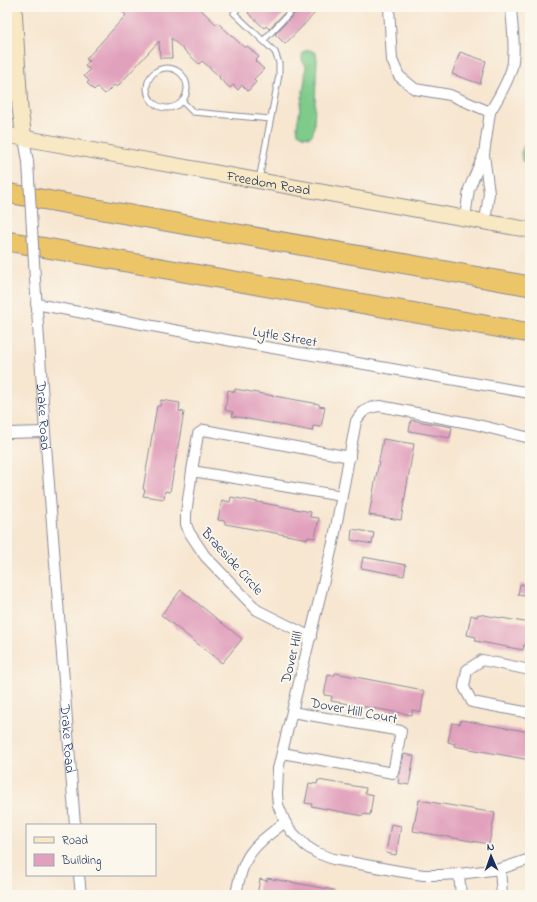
<svg xmlns="http://www.w3.org/2000/svg" width="537" height="902" viewBox="0 0 537 902" font-family="'Indie Flower',sans-serif">
	<style>
		.green { fill: #7ecb8a; stroke: #4c7d74 }
		.building { fill: #e1a0bc }
		.lines { fill: none; stroke-linecap: round; stroke-linejoin: round }
		.lane-casing { stroke: #898a97; stroke-width: 7 }
		.street-casing { stroke: #898a97; stroke-width: 12 }
		.secondary-casing { stroke: #898a97; stroke-width: 17 }
		.highway-casing { stroke: #898a97; stroke-width: 21 }
		.lane { stroke: #fff; stroke-width: 5 }
		.street { stroke: #fff; stroke-width: 10 }
		.secondary { stroke: #f8e8c3; stroke-width: 15 }
		.highway { stroke: #edc569; stroke-width: 19 }
		.street-bridge-casing { stroke: #898a97; stroke-width: 12; stroke-linecap: butt }
		.street-bridge { stroke: #fff; stroke-width: 10 }
		.labels { text-anchor: middle; stroke-width: 4; stroke-linejoin: round; paint-order: stroke }
		.street-label { font-size: 14px; fill: #1b2f5e; stroke: #fbf7ec }
	</style>
	<rect width="100%" height="100%" fill="#fbf7ec"/>
	<filter id="ink" filterUnits="userSpaceOnUse"><feTurbulence type="fractalNoise" baseFrequency=".025" numOctaves="2"/><feDisplacementMap in="SourceGraphic" scale="8" xChannelSelector="R" yChannelSelector="G"/><feConvolveMatrix kernelMatrix="1 2 1 2 8 2 1 2 1" color-interpolation-filters="sRGB"/></filter>
	<filter id="wash" filterUnits="userSpaceOnUse"><feTurbulence type="fractalNoise" baseFrequency=".012" numOctaves="4" result="noise"/><feDisplacementMap in="SourceGraphic" scale="16" xChannelSelector="R" yChannelSelector="G"/><feGaussianBlur stdDeviation="0.9" result="paint"/><feColorMatrix in="noise" values="0 0 0 0 0 0 0 0 0 0 0 0 0 0 0 0 0 1.4 0 .05"/><feComposite in="paint" operator="in"/></filter>
	<g filter="url(#wash)">
		<rect width="100%" height="100%" fill="#f7e6d0"/>
		<path class="green" d="M 310,50 L 316,53 L 317,59 L 314,126 L 313,133 L 310,137 L 303,136 L 298,133 L 297,126 L 305,79 L 306,66 C 301,61 301,57 304,51 Z
			M 530,142 L 530,165 L 522,161 L 521,153 L 524,145 Z"/>
		<g id="blocks">
			<path class="building" d="M 117,7 L 198,7 L 216,24 L 218,23 L 245,48 L 247,46 L 259,57 L 255,61 L 264,69 L 254,79 L 256,82 L 248,91 L 242,85 L 238,90 L 233,85 L 230,88 L 219,78 L 220,77 L 202,61 L 199,64 L 171,38 L 172,58 L 160,58 L 159,41 L 117,87 L 114,85 L 105,94 L 97,87 L 94,90 L 87,83 L 89,81 L 84,76 L 90,70 L 85,66 L 89,61 L 86,59 L 126,15 Z
				M 254,7 L 290,7 L 269,29 L 266,26 L 264,28 L 248,13 Z
				M 299,7 L 321,7 L 285,44 L 275,34 L 298,10 Z
				M 460,52 L 486,61 L 480,84 L 452,74 Z
				M 235,389 L 319,404 L 319,406 L 325,407 L 321,427 L 313,426 L 312,431 L 232,416 L 233,412 L 225,410 L 228,390 L 235,392 Z
				M 161,400 L 180,403 L 179,411 L 184,412 L 170,492 L 165,491 L 164,499 L 143,496 L 145,490 L 143,489 L 157,406 L 160,406 Z
				M 411,420 L 452,427 L 450,438 L 409,431 Z
				M 383,439 L 414,444 L 401,520 L 369,515 Z
				M 231,497 L 311,512 L 310,517 L 319,518 L 315,538 L 308,537 L 308,539 L 225,524 L 225,521 L 218,520 L 222,500 L 230,502 Z
				M 352,529 L 374,533 L 372,544 L 351,540 Z
				M 363,557 L 406,565 L 404,576 L 361,568 Z
				M 520,584 L 530,586 L 530,597 L 518,595 Z
				M 181,590 L 242,639 L 222,663 L 161,615 Z
				M 478,614 L 530,623 L 530,646 L 524,645 L 523,650 L 475,641 L 476,637 L 467,635 L 471,615 L 477,617 Z
				M 335,673 L 418,689 L 418,690 L 424,691 L 421,712 L 412,710 L 412,715 L 331,701 L 332,696 L 324,695 L 328,675 L 334,676 Z
				M 461,720 L 530,732 L 530,760 L 454,746 L 455,744 L 448,742 L 452,723 L 460,724 Z
				M 404,754 L 414,756 L 409,785 L 398,783 Z
				M 318,780 L 366,788 L 365,793 L 373,795 L 370,815 L 363,814 L 363,816 L 311,806 L 312,804 L 305,803 L 309,783 L 317,784 Z
				M 419,800 L 495,813 L 489,844 L 413,831 Z
				M 391,824 L 401,826 L 396,855 L 386,853 Z
				M 267,878 L 334,890 L 333,895 L 257,895 L 260,879 L 267,881 Z"/>
		</g>
	</g>
	<g filter="url(#ink)">
		<use href="#blocks" fill-opacity="0" stroke="#898a97" stroke-width="1"/>
		<g class="lines">
			<defs>
				<path id="lane" d="M 239,7 L 234,13 L 275,52 L 279,63 L 279,75 L 259,180
					M 263,41 L 295,7
					M147 88a20 20 0 1 1 40 0a20 20 0 1 1-40 0Z
					M 183,102 L 193,112 L 270,119"/>
				<g id="street">
					<path d="M 389,7 L 392,60 L 399,76 L 415,89 L 450,95 L 490,112 C 498,98 508,83 512,67 C 516,49 512,25 511,7"/>
					<path d="M 24,138 L 28,162"/>
					<path d="M 484,155 L 489,193 L 485,222"/>
					<path d="M 465,218 L 469,189 L 484,154 L 490,112"/>
					<path id="s1" d="M 35,279 L 45,432 L 75,825"/>
					<path d="M 36,304 L 232,341 L 530,393"/>
					<path d="M 7,433 L 45,432"/>
					<path d="M 530,438 L 474,424 L 380,406 C 368,407 362,411 356,421 L 333,543 L 278,769 L 277,794 L 278,805 L 285,822 L 291,831 L 306,846 L 317,853 L 333,859 L 398,871 L 423,875 L 440,875 L 459,874 L 500,869 L 530,859"/>
					<path d="M 192,471 L 198,434 L 204,430 L 350,457"/>
					<path d="M 311,637 L 257,610 L 205,556 L 189,532 L 186,524 L 186,514 L 192,471 L 342,496"/>
					<path d="M 530,670 L 482,660 L 467,670 L 464,687 L 472,702 L 530,713"/>
					<path d="M 282,753 L 393,773 L 401,731 L 292,712"/>
					<path d="M 500,869 L 502,895"/>
					<path d="M 459,874 L 461,895"/>
					<path d="M 79,875 L 81,895"/>
					<path d="M 236,895 C 243,853 253,847 285,822"/>
				</g>
				<g id="secondary">
					<path d="M 14,7 L 20,108 L 24,138"/>
					<path id="s2" d="M 7,135 L 530,230"/>
				</g>
				<path id="highway" d="M 7,193 L 530,286
					M 7,241 L 530,333"/>
			</defs>
			<use href="#lane" class="lane-casing"/>
			<use href="#street" class="street-casing"/>
			<use href="#secondary" class="secondary-casing"/>
			<use href="#highway" class="highway-casing"/>
			<use href="#lane" class="lane"/>
			<use href="#street" class="street"/>
			<use href="#secondary" class="secondary"/>
			<use href="#highway" class="highway"/>
			<defs>
				<path id="street-bridge" d="M 28,162 L 35,279"/>
			</defs>
			<use href="#street-bridge" class="street-bridge-casing"/>
			<use href="#street-bridge" class="street-bridge"/>
		</g>
	</g>
	<g class="labels">
		<g class="street-label">
			<text dy="5" stroke="none"><textPath href="#s2" startOffset="266">Freedom Road</textPath></text>
			<text transform="translate(285 336) rotate(10)" y="5">Lytle Street</text>
			<text dy="5" stroke="none"><textPath href="#s1" startOffset="137">Drake Road</textPath></text>
			<text transform="translate(233 561) rotate(48)" y="5">Braeside Circle</text>
			<text transform="translate(291 657) rotate(-76)" y="5">Dover Hill</text>
			<text transform="translate(354 710) rotate(11)" y="5">Dover Hill Court</text>
			<text dy="5" stroke="none"><textPath href="#s1" startOffset="461">Drake Road</textPath></text>
		</g>
	</g>
	<rect width="537" height="902" fill="none" stroke="#fbf7ec" stroke-width="24"/>
	<rect x="26" y="824" width="130" height="52" fill="#fbf7ec" stroke="#a1a7b3"/>
	<rect x="34" y="837" width="20" height="6" fill="#f8e8c3" stroke="#a1a7b3"/>
	<text x="62" y="844" font-size="12" fill="#1b2f5e">Road</text>
	<rect x="34" y="854" width="20" height="12" fill="#e1a0bc" stroke="#a1a7b3"/>
	<text x="62" y="864" font-size="12" fill="#1b2f5e">Building</text>
	<g transform="translate(491 856) rotate(358)" stroke="#fbf7ec" stroke-width="3" paint-order="stroke">
	<path d="M0-3L7 15L0 10L-7 15Z" fill="#1b2f5e"/>
	<text y="-6" font-size="11" font-weight="bold" text-anchor="middle" fill="#1b2f5e">N</text>
	</g>
</svg>
